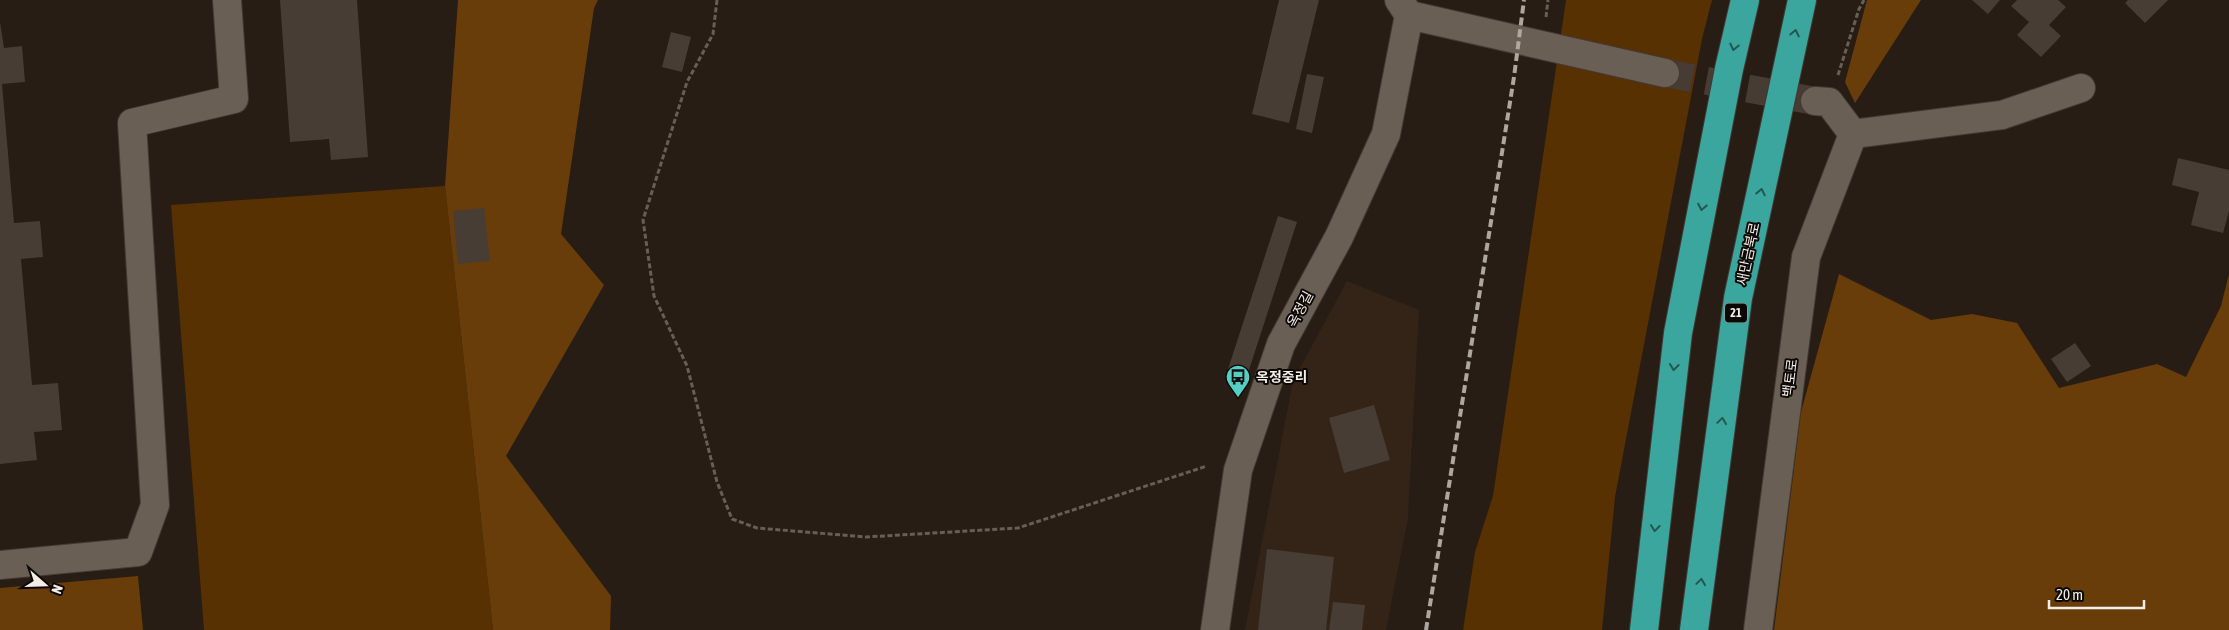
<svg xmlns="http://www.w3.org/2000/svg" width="2229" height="630" viewBox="0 0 2229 630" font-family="'Asap Condensed','Noto Sans KR',sans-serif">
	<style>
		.built { fill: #332417 }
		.green { fill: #583103 }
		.forest { fill: #693d0a }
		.building { fill: #483d34 }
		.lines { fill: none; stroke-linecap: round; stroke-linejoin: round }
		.minor-tunnel { stroke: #463c34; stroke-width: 28; stroke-dasharray: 28 14; stroke-linecap: butt }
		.minor-casing { stroke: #423a35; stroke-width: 30 }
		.highway-casing { stroke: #423a35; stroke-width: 30 }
		.path { stroke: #675e56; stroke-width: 3; stroke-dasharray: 5 2.5; stroke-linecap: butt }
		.minor { stroke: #6a5f55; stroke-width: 28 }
		.highway { stroke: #3ba69e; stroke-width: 28 }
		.rail { stroke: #aea69f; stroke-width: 4; stroke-dasharray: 8 4; stroke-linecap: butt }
		.oneway { stroke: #245752 }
		.labels { text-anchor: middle; stroke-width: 4; stroke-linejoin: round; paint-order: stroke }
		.shield { fill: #0c0805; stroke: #afa9a4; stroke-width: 1 }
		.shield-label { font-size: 12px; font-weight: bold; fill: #f5eee8 }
		.street-label { font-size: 14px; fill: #f5eee8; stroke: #0c0805 }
		.poi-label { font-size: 14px; font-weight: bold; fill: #f5eee8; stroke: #0c0805; text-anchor: start }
	</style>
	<rect width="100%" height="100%" fill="#271d14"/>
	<path class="built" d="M 1347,281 L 1419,310 L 1408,518 L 1386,630 L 1245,630 L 1293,381 Z"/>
	<path class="green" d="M 1566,0 L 1712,0 L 1702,39 L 1615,497 L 1602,630 L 1463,630 L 1475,552 L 1493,496 Z
		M 445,186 L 493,630 L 204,630 L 171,205 Z"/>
	<path class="forest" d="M 458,0 L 598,0 L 594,8 L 561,234 L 604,285 L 506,456 L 611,596 L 610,630 L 493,630 L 445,186 Z
		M 1867,0 L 1921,0 L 1855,103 L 1845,82 Z
		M 1839,274 L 1931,320 L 1972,314 L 2017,323 L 2059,388 L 2157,364 L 2186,377 L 2221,306 L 2229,274 L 2229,630 L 1774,630 L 1801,412 Z
		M 138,576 L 143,630 L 0,630 L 0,588 Z"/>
	<path class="building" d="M 280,0 L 357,0 L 368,157 L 331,160 L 329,139 L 290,142 Z
		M 1279,0 L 1319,0 L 1289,123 L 1252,114 Z
		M 1972,0 L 2000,0 L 1988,14 Z
		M 2017,0 L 2058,0 L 2066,7 L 2049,25 L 2061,36 L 2041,57 L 2017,35 L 2029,22 L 2011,6 Z
		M 2128,0 L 2168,0 L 2145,23 L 2125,3 Z
		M 0,22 L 4,48 L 22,46 L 25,82 L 2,84 L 14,223 L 40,221 L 43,257 L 21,259 L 32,385 L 58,383 L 62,430 L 34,432 L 37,460 L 0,464 Z
		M 671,32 L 691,37 L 682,72 L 662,67 Z
		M 1307,74 L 1324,77 L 1312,133 L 1296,129 Z
		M 2178,158 L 2229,170 L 2229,211 L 2223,233 L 2191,225 L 2199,192 L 2172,185 Z
		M 484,208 L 490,261 L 458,264 L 453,211 Z
		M 1278,216 L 1297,222 L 1247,376 L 1228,369 Z
		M 2075,343 L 2091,366 L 2067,382 L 2051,359 Z
		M 1374,405 L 1390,460 L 1344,473 L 1329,418 Z
		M 1267,549 L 1334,557 L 1326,630 L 1258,630 Z
		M 1333,602 L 1365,605 L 1362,630 L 1329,630 Z"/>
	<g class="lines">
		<path class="minor-tunnel" d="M 1665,73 L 1815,101"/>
		<defs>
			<path id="minor" d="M 1409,15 L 1665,73
				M 1815,101 L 1829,102 L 1853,134 L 2002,115 L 2081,88
				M 0,565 L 138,552 L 155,505 L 132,123 L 234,99 L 227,0
				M 1215,630 L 1238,470 L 1281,344 L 1339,237 L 1386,134 L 1409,15 L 1399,0
				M 1758,630 L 1806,257 L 1853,134"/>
			<path id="highway" d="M 1644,630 L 1678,333 L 1729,69 L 1745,0
				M 1694,630 L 1738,298 L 1802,0"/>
		</defs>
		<use href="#minor" class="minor-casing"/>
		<use href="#highway" class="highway-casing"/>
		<path class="path" d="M 717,0 L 713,34 L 687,82 L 643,220 L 654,296 L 687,366 L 717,482 L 732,519 L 757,528 L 866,537 L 1018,528 L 1207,466
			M 1546,17 L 1548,0
			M 1838,75 L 1859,9 L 1864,0"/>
		<use href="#minor" class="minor"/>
		<use href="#highway" class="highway"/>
		<path class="rail" d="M 1426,630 L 1514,77 L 1524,0"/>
	</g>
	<defs><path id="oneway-chevron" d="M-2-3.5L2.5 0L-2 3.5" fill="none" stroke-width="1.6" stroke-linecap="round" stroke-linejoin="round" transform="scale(1.25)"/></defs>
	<g class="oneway">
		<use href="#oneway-chevron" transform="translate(1795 33) rotate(-78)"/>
		<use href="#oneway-chevron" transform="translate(1734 47) rotate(103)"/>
		<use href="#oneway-chevron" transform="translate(1761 192) rotate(-78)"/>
		<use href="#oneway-chevron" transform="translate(1702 207) rotate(101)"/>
		<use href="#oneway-chevron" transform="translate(1674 367) rotate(96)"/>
		<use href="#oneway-chevron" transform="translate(1722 421) rotate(-82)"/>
		<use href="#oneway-chevron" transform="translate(1655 528) rotate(96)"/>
		<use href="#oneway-chevron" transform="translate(1701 582) rotate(-82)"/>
	</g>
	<defs>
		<symbol id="bus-pin" viewBox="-11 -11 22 30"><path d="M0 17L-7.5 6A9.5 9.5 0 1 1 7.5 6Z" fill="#55cec4" stroke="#0c0805"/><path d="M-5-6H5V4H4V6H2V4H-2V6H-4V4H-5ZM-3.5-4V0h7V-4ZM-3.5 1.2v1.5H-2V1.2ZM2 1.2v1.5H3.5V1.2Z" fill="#111"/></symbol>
	</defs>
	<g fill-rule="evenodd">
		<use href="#bus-pin" x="1224" y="363" width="28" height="38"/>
	</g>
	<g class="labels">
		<rect class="shield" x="1725" y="303.5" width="22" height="19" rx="4"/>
		<g class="shield-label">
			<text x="1736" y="317">21</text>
		</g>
		<g class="street-label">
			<text transform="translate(1748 254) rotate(-78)" y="5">새만금북로</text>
			<text transform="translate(1300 309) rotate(-62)" y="5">옥정길</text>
			<text transform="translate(1790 378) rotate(-83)" y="5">백토로</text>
		</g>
		<g class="poi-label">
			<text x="1256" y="382">옥정중리</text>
		</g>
	</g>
	<g transform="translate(45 585) rotate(110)" stroke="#0c0805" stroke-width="4" paint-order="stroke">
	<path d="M0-4L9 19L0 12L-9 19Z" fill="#f5eee8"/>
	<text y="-8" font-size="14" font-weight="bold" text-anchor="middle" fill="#f5eee8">N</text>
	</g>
	<path d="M2049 600v8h95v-8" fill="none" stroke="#f5eee8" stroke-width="2.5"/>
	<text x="2056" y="600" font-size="15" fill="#f5eee8" stroke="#0c0805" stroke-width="4" paint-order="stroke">20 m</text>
</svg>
